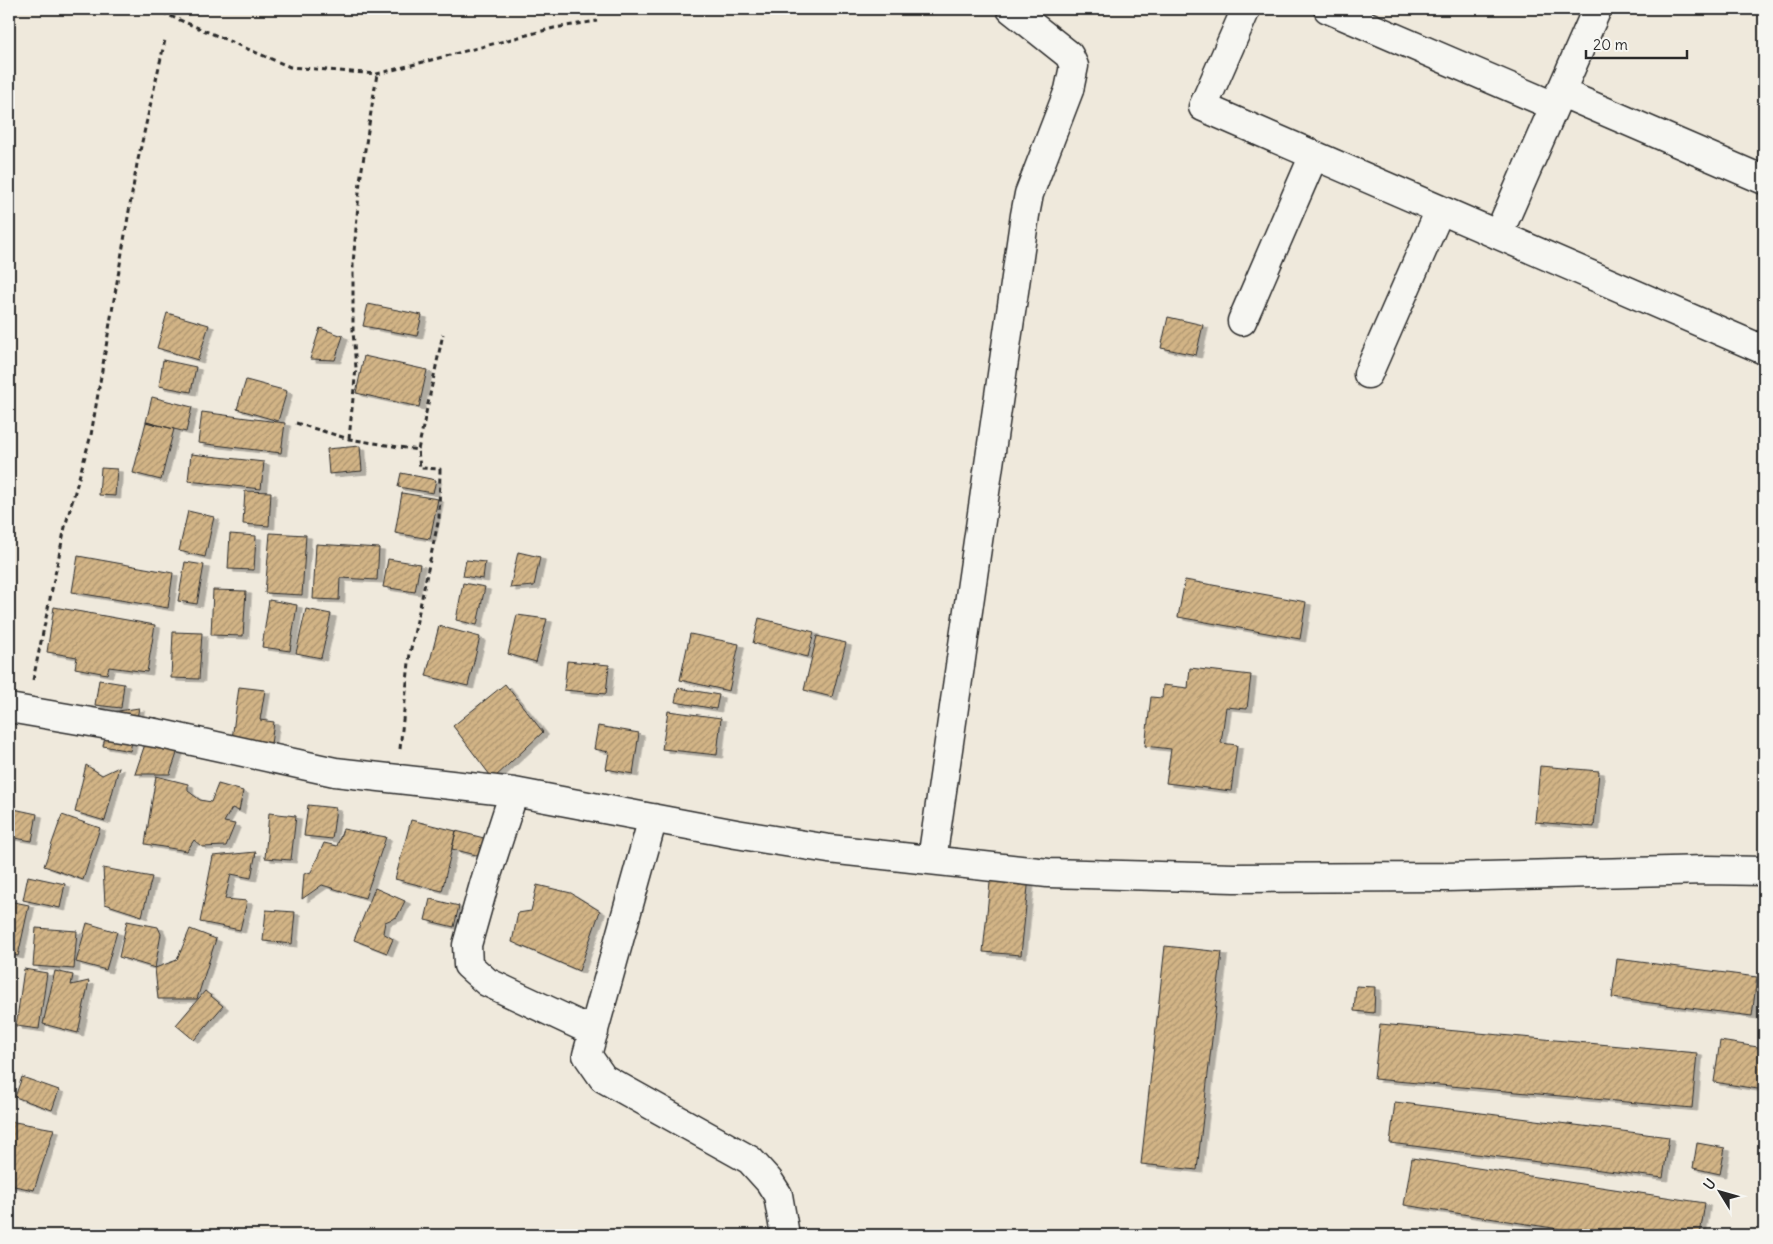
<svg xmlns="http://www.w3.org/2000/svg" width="1773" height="1244" font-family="Delius,sans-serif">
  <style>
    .building { fill: url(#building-hatch); stroke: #2b2b2b; filter: url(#shadow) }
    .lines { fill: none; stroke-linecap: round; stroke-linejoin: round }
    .minor-casing { stroke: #2b2b2b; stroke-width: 31 }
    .path { stroke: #2b2b2b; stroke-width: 3; stroke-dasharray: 5 4; stroke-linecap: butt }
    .minor { stroke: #f6f6f2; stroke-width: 28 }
  </style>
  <defs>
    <pattern id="building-hatch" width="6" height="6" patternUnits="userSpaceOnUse" patternTransform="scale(1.25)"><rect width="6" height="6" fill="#d2b486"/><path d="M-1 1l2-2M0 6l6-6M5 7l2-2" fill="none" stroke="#ab936e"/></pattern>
    <filter id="shadow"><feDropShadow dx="5.5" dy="3" stdDeviation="0" flood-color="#0004"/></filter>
  </defs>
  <rect width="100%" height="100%" fill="#efe9dc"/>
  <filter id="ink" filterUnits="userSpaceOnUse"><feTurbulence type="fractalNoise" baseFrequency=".02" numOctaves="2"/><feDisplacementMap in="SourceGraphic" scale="10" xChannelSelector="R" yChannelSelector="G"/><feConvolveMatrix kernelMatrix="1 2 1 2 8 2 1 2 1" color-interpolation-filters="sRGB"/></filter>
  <g filter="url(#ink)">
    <path class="building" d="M368 304 422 315 417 336 363 326Z
      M167 313 209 325 198 360 157 348Z
      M1168 317 1203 325 1196 355 1161 348Z
      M320 328 343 336 335 360 310 359Z
      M364 356 427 370 419 407 356 393Z
      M163 360 196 367 191 392 159 386Z
      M246 380 287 391 278 421 237 409Z
      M152 397 192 407 186 432 146 422Z
      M202 412 285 423 281 453 198 443Z
      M146 422 174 429 161 480 133 473Z
      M360 446 362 471 329 474 327 449Z
      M191 454 264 462 261 489 188 481Z
      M101 468 117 469 115 496 99 495Z
      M401 473 436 480 433 493 398 487Z
      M245 491 271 492 269 526 243 524Z
      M402 493 438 499 430 539 395 533Z
      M188 511 214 517 205 557 179 551Z
      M270 533 306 535 302 595 265 593Z
      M230 534 256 536 254 570 228 569Z
      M316 544 379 548 377 580 340 578 339 600 313 599Z
      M518 552 540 557 534 586 510 588Z
      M78 556 173 573 168 608 72 592Z
      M388 559 420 564 415 592 383 587Z
      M466 560 485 562 483 579 463 576Z
      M185 562 204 565 197 604 178 601Z
      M1185 580 1306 602 1300 639 1178 617Z
      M463 583 485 587 477 625 456 620Z
      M213 590 246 591 243 636 211 635Z
      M269 600 297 605 290 651 262 647Z
      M54 607 155 625 147 672 109 667 107 674 75 668 77 657 47 652Z
      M306 609 331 614 321 658 296 653Z
      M517 615 547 619 536 662 508 654Z
      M759 618 814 632 808 657 753 643Z
      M439 626 480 637 468 686 426 676Z
      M173 632 202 633 199 679 171 678Z
      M690 634 739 644 729 691 680 680Z
      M817 636 846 643 832 697 804 690Z
      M567 661 609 665 606 694 564 690Z
      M1190 668 1251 675 1247 709 1226 707 1221 743 1237 745 1231 791 1166 783 1171 749 1145 746 1151 697 1162 698 1163 685 1188 688Z
      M99 680 124 684 121 708 95 705Z
      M505 684 543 732 493 779 453 726Z
      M239 687 265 690 260 720 274 722 271 744 232 739Z
      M678 688 719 695 716 709 675 702Z
      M139 708 130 751 103 746 111 712Z
      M668 711 721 718 717 755 662 749Z
      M154 717 186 727 170 774H135Z
      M598 726 639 733 633 774 606 769 609 752 594 749Z
      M86 765 102 775 119 767 105 821 75 812Z
      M1540 766 1599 771 1594 827 1535 822Z
      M156 776 188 784V791L200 800 211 802 218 784 243 791 239 811 232 808 224 822 235 824 226 846 202 847 194 840 187 851 145 844Z
      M308 805 336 808 332 839 304 836Z
      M9 808 37 814 32 841 9 837Z
      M269 813 296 816 291 860 265 858Z
      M62 815 100 828 83 880 44 866Z
      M411 820 456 831 442 891 395 879Z
      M343 829 386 837 365 898 322 885 302 899 304 874 311 872 324 843 337 846Z
      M456 831 484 838 480 856 452 849Z
      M256 852 251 878 231 874 225 899 247 901 240 930 200 922 213 856Z
      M103 868 152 877 142 916 105 904Z
      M991 873 1029 877 1021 955 983 952Z
      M28 876 65 884 60 908 23 900Z
      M537 885 571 893 600 911 579 971 512 942 518 913 531 911Z
      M375 888 405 901 397 917 385 922 383 933 393 939 387 953 354 940Z
      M430 899 459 906 454 927 425 920Z
      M9 901 29 905 18 956 9 954Z
      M266 910 295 912 292 944 263 941Z
      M127 921 158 927 161 934 155 968 119 957Z
      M87 923 117 932 106 970 76 962Z
      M36 928 77 931 74 969 33 966Z
      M190 929 216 939 197 999H158L155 968 177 960Z
      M1165 946 1222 952 1197 1170 1141 1164Z
      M1617 959 1757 977 1752 1016 1612 998Z
      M24 969 47 973 39 1029 16 1026Z
      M55 971 73 975 71 985 89 981 78 1033 43 1024Z
      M1356 986 1375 987 1374 1013 1354 1011Z
      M205 991 223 1006 194 1040 176 1025Z
      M1380 1024 1697 1053 1692 1108 1374 1079Z
      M1720 1041 1764 1048V1090L1714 1082Z
      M22 1077 59 1090 52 1110 15 1097Z
      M1395 1102 1669 1137 1663 1178 1390 1143Z
      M9 1121 54 1129 34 1190 9 1185Z
      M1697 1143 1725 1148 1720 1174 1693 1168Z
      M1412 1158 1705 1203 1700 1235H1598L1404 1205Z
      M1764 1199V1235H1759Z"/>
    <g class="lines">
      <g class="minor-casing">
        <path id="minor" d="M1246 9 1203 107 1764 350
          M1328 9 1554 106
          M1560 92 1764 180
          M1498 235 1597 9
          M1242 321 1314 155
          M1368 374 1440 210
          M9 708 161 734 335 772 514 792 736 834 829 849 1048 873 1234 878 1447 877 1707 870 1764 871
          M514 792 485 881 467 945 468 965 487 982 594 1032
          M653 818 587 1055 603 1078 750 1160 769 1181 778 1195 785 1235
          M932 860 1025 215 1029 194 1069 90 1074 66 1069 55 1011 9"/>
      </g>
      <path class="path" d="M154 9 290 67 377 74 554 28 597 21
        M296 423 349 439 418 450 443 334
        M349 439 356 368 353 331V264L360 181 377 74
        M33 680 65 527 91 435 137 164 165 40
        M400 749 410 653 439 518 440 469 420 468 418 450"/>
      <use href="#minor" class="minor"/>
    </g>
  </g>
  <rect width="1773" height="1244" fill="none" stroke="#f6f6f2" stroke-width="30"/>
  <rect x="15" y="15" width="1743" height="1214" fill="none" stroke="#2b2b2b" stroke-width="2" filter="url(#ink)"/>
  <g transform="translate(1720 1192) rotate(307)" stroke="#f6f6f2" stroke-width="4" paint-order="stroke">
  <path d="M0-4L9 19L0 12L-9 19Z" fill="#2b2b2b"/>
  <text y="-8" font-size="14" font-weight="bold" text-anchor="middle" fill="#2b2b2b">U</text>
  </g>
  <path d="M1586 50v8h101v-8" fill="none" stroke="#2b2b2b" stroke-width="2.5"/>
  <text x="1593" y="50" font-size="15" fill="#2b2b2b" stroke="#f6f6f2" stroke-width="4" paint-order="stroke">20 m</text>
</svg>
